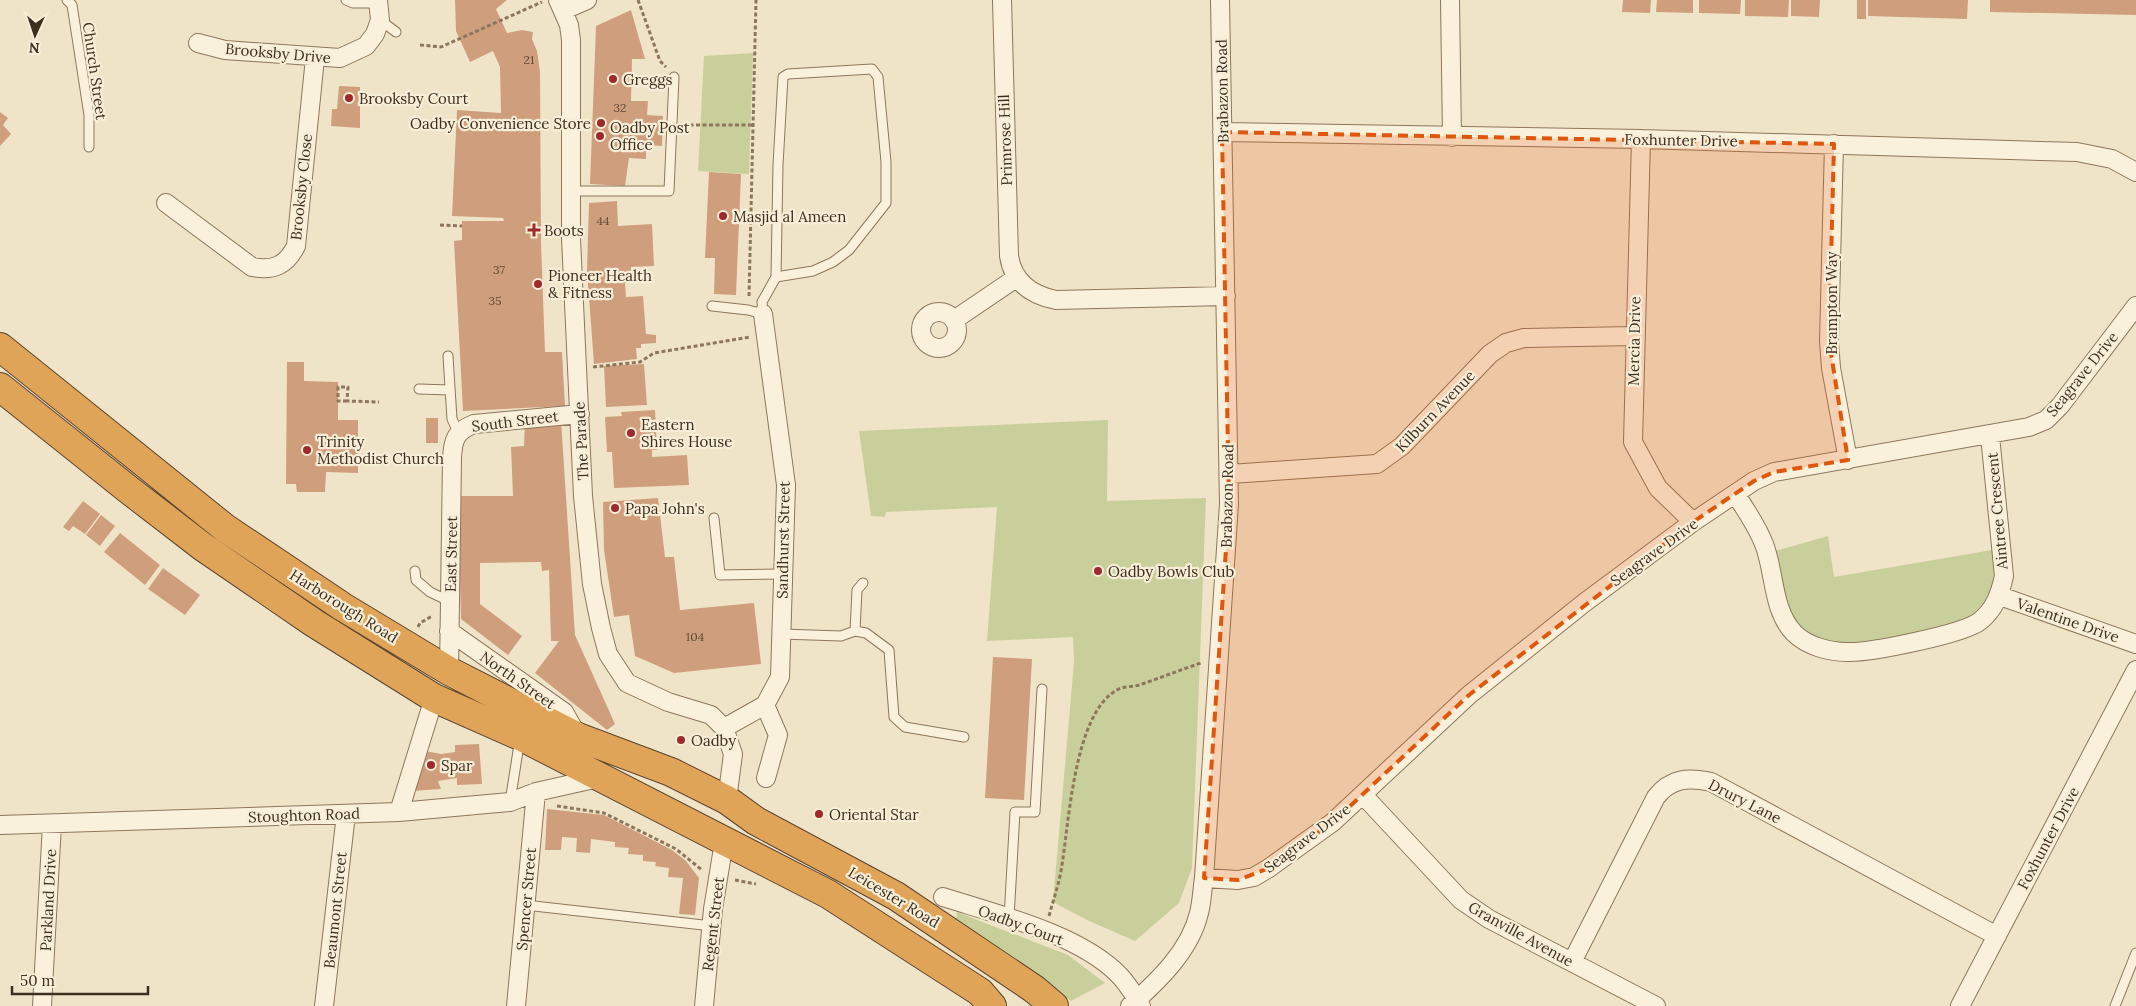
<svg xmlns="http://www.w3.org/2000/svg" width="2136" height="1006" font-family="Lora,serif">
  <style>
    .green { fill: #c9cf9b }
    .building { fill: #cf9f7d }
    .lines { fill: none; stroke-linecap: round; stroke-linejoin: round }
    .lane-casing { stroke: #8d765c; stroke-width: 11 }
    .street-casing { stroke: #8d765c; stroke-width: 20 }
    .highway-casing { stroke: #5b4430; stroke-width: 30 }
    .path { stroke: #8d765c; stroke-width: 3; stroke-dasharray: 4 2.5; stroke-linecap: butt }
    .lane { stroke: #faf1dc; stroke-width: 9 }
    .street { stroke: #faf1dc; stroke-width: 18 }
    .highway { stroke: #e0a458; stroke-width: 28 }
    .marked { fill: #df570d; fill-opacity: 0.2; stroke: #df570d; stroke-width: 4; stroke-dasharray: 10 6; stroke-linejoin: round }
    .poi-dot { fill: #9e2a2b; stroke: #f7eed8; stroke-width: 2 }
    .labels { text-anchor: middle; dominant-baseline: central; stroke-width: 4.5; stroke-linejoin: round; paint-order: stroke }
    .number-label { font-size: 12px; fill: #624a37 }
    .street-label { font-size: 15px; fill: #3d2e20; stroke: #f7eed8 }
    .poi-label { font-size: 15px; fill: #3d2e20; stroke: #f7eed8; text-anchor: start }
  </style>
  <rect width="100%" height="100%" fill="#f0e4c8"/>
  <path class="green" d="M753 53 749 174 698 171 704 56Z
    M1108 420 1107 501 1206 498 1192 868 1179 903 1135 941 1087 920 1053 902 1074 662 1073 637 987 641 997 507 886 512 885 517 871 516 859 431Z
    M1828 536 1834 577 1992 550C1997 584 1993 607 1958 623 1914 633 1817 669 1790 614 1782 598 1779 569 1775 551Z
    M957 912 1068 955 1105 983 1071 1001 956 920Z"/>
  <path class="building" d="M455 0H507L496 9 507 33 522 30 533 32 532 39 537 51 540 72 541 243 545 352H562L565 406 463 411 454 241 462 240V221H504L503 218 452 216 457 110 501 113 500 67 493 51 470 62 456 31Z
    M1623 0H1651L1650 13 1622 12Z
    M1657 0H1693V13L1656 12Z
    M1699 0H1741L1740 14 1699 13Z
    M1745 0H1789L1788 17 1745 16Z
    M1791 0H1820L1819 17 1791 16Z
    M1857 0H1866V19H1857Z
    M1868 0H1968L1967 19 1868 16Z
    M1990 0H2136V15L1990 12Z
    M631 10 645 59H632L631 101H648L647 115 663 116 662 146 646 145V159L629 158 625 186 590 184 596 26Z
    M339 86 360 87V128L331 126 332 109H337Z
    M0 112 8 118 3 125 11 134 0 146Z
    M709 172 741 174 736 295 714 294 715 258H705Z
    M617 201 618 226 652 224 654 266 631 267 632 283H625L626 297 643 296 646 334 656 335V343L641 344V348H636L637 359 594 364 587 270 589 203Z
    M287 362H304V381L338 382V420H358V473L326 472 325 492H297L296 484H286Z
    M644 364 647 405 606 407 604 366Z
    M655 410 657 450H652V457L687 455 689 485 614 488 612 452H607L605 417 622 416 621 412Z
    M426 418H438V443H426Z
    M561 420 575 635 615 724 607 730 535 673 559 641H551L549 570 542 571 541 562 480 563V604L522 636 508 655 461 619 458 496H513L511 447 524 446 525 421Z
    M658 498 665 557H674L680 610 754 603 761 664 674 673 635 656 629 615 614 617 604 550 603 502Z
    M83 501 100 514 85 534 73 526 69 531 63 527Z
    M101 515 115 526 100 546 86 535Z
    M120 533 160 565 145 585 104 552Z
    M163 568 200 595 185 615 148 589Z
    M993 657 1032 659 1024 800 985 798Z
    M479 744 482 784 457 785V778L438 781 441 789 412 791 425 751 441 754 455 752V745Z
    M547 809 604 815 672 850 686 861 699 878 695 915 679 914 683 878 668 877 669 868 655 866 656 862 643 861V855L628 854 629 848 615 847V842L591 839 590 853 576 852 577 838 562 837 561 850H545Z"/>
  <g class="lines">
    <g class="lane-casing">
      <path id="lane" d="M67 0 72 5 89 115V147
        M346 0 353 3H378
        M380 20 396 32
        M872 69 878 77 886 162V203L849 250 833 262 813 271 776 277 778 165 783 77 788 74Z
        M570 191H669L674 77
        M712 306 748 310 763 314 762 302 776 277
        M448 356 452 419 458 432
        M419 389 450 390
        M714 518 720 575 783 574
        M415 571 416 580 430 592 449 601
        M855 631 857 590 863 583
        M781 634 841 636 855 631 866 633 889 650 894 717 905 727 964 737
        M510 802 520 738
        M525 905 712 926
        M1009 918 1015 812H1035L1042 689
        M2115 1006 2136 953"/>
    </g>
    <g class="street-casing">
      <path id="street" d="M558 0 569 25 571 40V238L577 368 583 496 592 584 601 628 608 654 627 683 668 702 711 715 724 728 733 754 727 800
        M1002 0 1009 256C1013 282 1031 295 1056 300L1226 296
        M1450 0 1452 137
        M564 10 587 0
        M198 43 225 50 340 58 366 46 375 34 380 20 378 0
        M1222 132 1641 139 2077 152 2112 159 2136 172
        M1641 139 1633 442 1658 488 1693 522
        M1834 144 1829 341 1831 368 1848 460
        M166 203 252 267C273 271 286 266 296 246L315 58
        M921 330a18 18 0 1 1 36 0a18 18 0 1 1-36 0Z
        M954 320 1016 278
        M1230 474 1377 464 1402 446 1490 354 1506 343 1524 338 1634 336
        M1736 495C1746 510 1757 526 1764 544 1775 572 1772 610 1794 633 1807 646 1829 652 1847 652 1869 653 1964 634 1980 621 1995 609 2000 594 2004 576L1990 436
        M2000 596 2136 644
        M449 631 564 712 577 735
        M449 671 452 458C453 439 456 431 474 424L580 414
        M765 705 778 735 766 778
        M724 728 765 705 780 677 786 485 763 314
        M1363 795 1461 900 1489 919 1656 1006
        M399 812 434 698
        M0 825 399 812 510 802 536 792 603 777
        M1204 878 1238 880 1254 877 1269 868 1333 822 1469 695 1584 603 1693 522 1754 481 1774 472 2029 427 2046 420 2060 406 2136 306
        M943 897C996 914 1079 934 1119 975 1128 984 1134 995 1141 1006
        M1572 962 1656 797C1671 778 1688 777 1711 782L1997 936
        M42 1006 52 824
        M324 1006 346 814
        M516 1006 536 792
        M704 1006 713 909 724 842
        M1130 1006C1158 981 1190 951 1199 913 1202 902 1202 890 1204 878L1229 504 1220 0
        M1960 1006 2136 670"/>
    </g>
    <g class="highway-casing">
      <path id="highway" d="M0 347 225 528 343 607 449 671 578 737 671 772 727 800 756 821 896 896 1034 989 1054 1006
        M0 387 129 490 203 547 314 623 434 698 520 736 828 894 980 992 992 1006"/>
    </g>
    <path class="path" d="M638 0 660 61 666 67
      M420 45 441 47 542 2
      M683 125H753
      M440 225 462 226
      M749 296 756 0
      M593 367 640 362 654 353 750 337
      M347 401H338V387H348L347 401 379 402
      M418 627 420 623 432 616
      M557 806 604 813 676 849 702 870
      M735 880 756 884
      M1049 916C1053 901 1058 887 1061 871 1069 827 1073 714 1117 690 1123 686 1133 687 1139 685 1160 678 1180 670 1201 663"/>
    <use href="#lane" class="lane"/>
    <use href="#street" class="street"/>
    <use href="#highway" class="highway"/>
  </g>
  <path class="marked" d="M1222 132 1834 144 1829 341 1848 460 1774 472 1754 481 1693 522 1469 695 1333 822 1269 868 1238 880 1204 878 1229 504Z"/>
  <g class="poi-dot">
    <circle cx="613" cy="79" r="5"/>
    <circle cx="349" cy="98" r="5"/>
    <circle cx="601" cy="123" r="5"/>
    <circle cx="600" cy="136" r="5"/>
    <circle cx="723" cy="216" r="5"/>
    <path d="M531.5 222.5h5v5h5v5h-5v5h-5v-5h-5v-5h5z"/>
    <circle cx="538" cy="284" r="5"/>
    <circle cx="631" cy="433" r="5"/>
    <circle cx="307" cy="450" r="5"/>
    <circle cx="615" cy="508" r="5"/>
    <circle cx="1098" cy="571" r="5"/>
    <circle cx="681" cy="740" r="5"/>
    <circle cx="431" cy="765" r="5"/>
    <circle cx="819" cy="814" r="5"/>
  </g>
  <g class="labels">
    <g class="number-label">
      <text x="529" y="59">21</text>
      <text x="620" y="107">32</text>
      <text x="603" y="220">44</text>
      <text x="499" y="269">37</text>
      <text x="495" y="300">35</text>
      <text x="695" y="636">104</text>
    </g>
    <g class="street-label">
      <text transform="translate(278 53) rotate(5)">Brooksby Drive</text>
      <text transform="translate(95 71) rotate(82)">Church Street</text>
      <text transform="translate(1222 91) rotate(-91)">Brabazon Road</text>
      <text transform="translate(1005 140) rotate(-92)">Primrose Hill</text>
      <text transform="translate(1681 140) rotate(1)">Foxhunter Drive</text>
      <text transform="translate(301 187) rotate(-84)">Brooksby Close</text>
      <text transform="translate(1831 303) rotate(-90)">Brampton Way</text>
      <text transform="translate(1634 341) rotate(-89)">Mercia Drive</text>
      <text transform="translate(2082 374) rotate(-51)">Seagrave Drive</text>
      <text transform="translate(1435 411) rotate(-46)">Kilburn Avenue</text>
      <text transform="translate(515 421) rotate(-7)">South Street</text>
      <text transform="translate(581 441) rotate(-93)">The Parade</text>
      <text transform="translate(1227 496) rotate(-89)">Brabazon Road</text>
      <text transform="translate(1997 511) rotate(-95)">Aintree Crescent</text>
      <text transform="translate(783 540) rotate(-89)">Sandhurst Street</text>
      <text transform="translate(1654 552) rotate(-36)">Seagrave Drive</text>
      <text transform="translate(451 554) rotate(-89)">East Street</text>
      <text transform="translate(344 606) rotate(32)">Harborough Road</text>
      <text transform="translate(2068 620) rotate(19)">Valentine Drive</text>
      <text transform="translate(518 680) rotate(35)">North Street</text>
      <text transform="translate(1745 801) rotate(27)">Drury Lane</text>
      <text transform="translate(304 815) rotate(-2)">Stoughton Road</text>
      <text transform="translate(1307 838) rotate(-37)">Seagrave Drive</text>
      <text transform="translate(2048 838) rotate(-62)">Foxhunter Drive</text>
      <text transform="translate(894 897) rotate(31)">Leicester Road</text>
      <text transform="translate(526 899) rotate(-85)">Spencer Street</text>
      <text transform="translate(48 900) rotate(-87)">Parkland Drive</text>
      <text transform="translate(335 910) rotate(-84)">Beaumont Street</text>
      <text transform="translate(713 924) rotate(-83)">Regent Street</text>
      <text transform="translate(1021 925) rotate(20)">Oadby Court</text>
      <text transform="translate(1521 934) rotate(29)">Granville Avenue</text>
    </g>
    <g class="poi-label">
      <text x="623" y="79">Greggs</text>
      <text x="359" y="98">Brooksby Court</text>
      <text x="591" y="123" text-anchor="end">Oadby Convenience Store</text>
      <text x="610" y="127">Oadby Post<tspan x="610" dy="17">Office</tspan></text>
      <text x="733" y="216">Masjid al Ameen</text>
      <text x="544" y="230">Boots</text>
      <text x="548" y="275">Pioneer Health<tspan x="548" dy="17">&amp; Fitness</tspan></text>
      <text x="641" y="424">Eastern<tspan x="641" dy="17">Shires House</tspan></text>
      <text x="317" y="441">Trinity<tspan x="317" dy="17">Methodist Church</tspan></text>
      <text x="625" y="508">Papa John's</text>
      <text x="1108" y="571">Oadby Bowls Club</text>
      <text x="691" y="740">Oadby</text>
      <text x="441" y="765">Spar</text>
      <text x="829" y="814">Oriental Star</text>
    </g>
  </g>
  <g transform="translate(35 35) rotate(183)" stroke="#f7eed8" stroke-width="4" paint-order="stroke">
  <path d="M0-4L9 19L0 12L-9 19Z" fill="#3d2e20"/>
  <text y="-8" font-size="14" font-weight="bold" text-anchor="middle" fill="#3d2e20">N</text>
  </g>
  <path d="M12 986v8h136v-8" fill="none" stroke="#3d2e20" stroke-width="2.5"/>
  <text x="20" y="986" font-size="15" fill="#3d2e20" stroke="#f7eed8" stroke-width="4" paint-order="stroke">50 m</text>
</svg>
